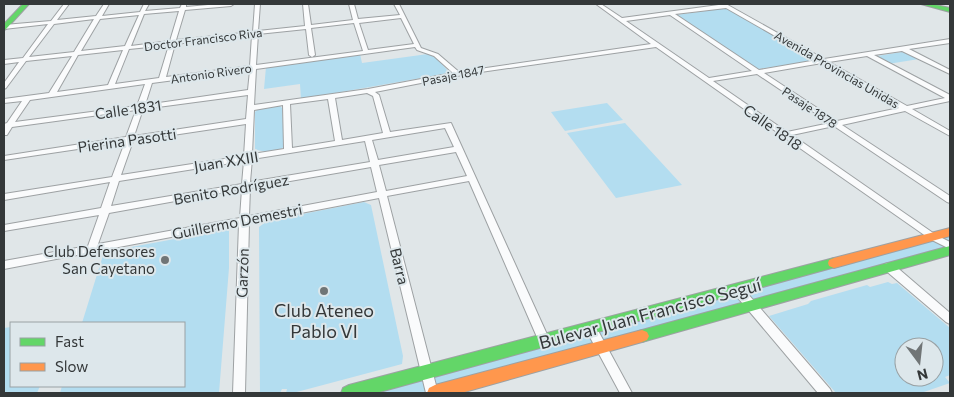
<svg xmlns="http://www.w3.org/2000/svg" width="954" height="397" font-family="Commissioner,sans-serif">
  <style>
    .green { fill: #b3ddf0; fill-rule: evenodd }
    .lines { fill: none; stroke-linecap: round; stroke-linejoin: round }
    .street-casing { stroke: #9da1a3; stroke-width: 2 }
    .fast-casing { stroke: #9da1a3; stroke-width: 2 }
    .slow-casing { stroke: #9da1a3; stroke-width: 2 }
    .street { fill: #fafbfc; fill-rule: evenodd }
    .fast { fill: #63d668; fill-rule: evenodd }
    .slow { fill: #ff974d; fill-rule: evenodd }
    .poi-dot { fill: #707576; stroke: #dde7eb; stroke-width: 2 }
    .labels { text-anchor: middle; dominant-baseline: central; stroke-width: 4; stroke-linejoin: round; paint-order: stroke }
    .far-street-label { font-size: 12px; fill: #343839; stroke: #dde7eb }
    .street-label { font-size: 15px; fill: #343839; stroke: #dde7eb }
    .poi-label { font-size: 15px; fill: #343839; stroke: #dde7eb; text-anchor: end }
    .near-poi-label { font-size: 18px; fill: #343839; stroke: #dde7eb }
    .near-street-label { font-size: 18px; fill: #343839; stroke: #dde7eb }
  </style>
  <rect width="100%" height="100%" fill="#e0e6e8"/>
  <path class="green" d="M727 8 816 59V61L758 69 676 15Z
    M902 52 919 59 888 64 877 58V56Z
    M360 54 362 63 428 54 436 58 450 73 301 99 300 84 264 89 266 67Z
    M607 103 623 120 565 131 551 112Z
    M280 106 282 108 284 147C276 152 263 153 255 149V112L257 110Z
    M625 123 682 185 616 198 567 133Z
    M364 202 371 205 403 356 402 364 293 393H286L287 389H282L280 393H260L259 227 267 221Z
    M229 229V268L219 393H60L62 386H184V323H82L104 252Z
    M950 232V250L435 393H349Z
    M888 282 892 284 897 283 950 328V375L945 377 950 383 921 393H836L769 316 808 304 811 301 867 285 870 287ZM904 347H934V377H904Z
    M11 327V386H40L37 393H4V328Z"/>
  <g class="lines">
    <g class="street-casing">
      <path id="street" d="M64 4H69L57 20 96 16 104 4H109L102 16 140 12 144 4H149L145 11 180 8 182 4H186V7L219 4H234L231 6 185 10 176 40 253 32 255 4H260L258 31 305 26 303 4H308L311 25 353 20 349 4H354L358 19 400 15 394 4H399L421 48 438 54 459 72 651 44 596 4H601L622 18 726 4 824 59 950 39V43L909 49 950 70V74L902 51 874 55 950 95V101L912 109 950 131V136L905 111 842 125 950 196V203L947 202 834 126 792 135 936 235 950 242V249L930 239 784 137H781V135L656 47 467 74 375 92 379 95 390 132 451 123 550 341 548 344 544 346 540 344 469 181 387 196 438 393H426L379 198 249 223 245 393H233L239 224 4 269V261L88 246 99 215 4 231V225L101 208 110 182 4 200V194L112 177 125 142 4 160V156L126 137 136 110 12 127 7 135H4V124L7 123 22 101 4 103V99L49 93 72 56 26 61 6 88 4 89V83L19 62 4 64V60L23 58 48 24 4 29V25L51 21ZM726 8 817 60 759 70 675 14ZM179 11 170 41 131 46 144 14ZM139 15 125 46 81 51 100 19ZM670 15 752 71 709 78 626 21ZM401 18 414 44 368 50 359 23ZM94 19 74 52 29 57 54 24ZM354 23 363 51 256 65 258 34 306 29 309 55 312 57 315 55 311 28ZM252 35 250 66 166 77 175 44ZM169 45 159 78 115 84 129 49ZM415 47 417 50 434 56 453 73 368 89 254 105 256 69ZM123 50 108 85 57 92 78 55ZM867 56 945 98 907 106 829 62ZM822 63 899 108 837 121 764 73ZM250 70 248 90 145 105 152 83ZM757 74 830 123 787 132 713 81ZM145 84 137 106 15 122 30 100ZM367 93 373 96 383 133 342 140 335 98ZM248 95 246 119 134 136 143 109ZM328 99 335 141 292 148 290 104ZM283 105 284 149 252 154 254 110ZM246 124 244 156 121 175 133 141ZM445 128 454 147 378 160 372 140ZM365 141 370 162 250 182 252 159ZM456 152 467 176 386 191 379 165ZM244 161 242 184 111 206 119 181ZM371 167 377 192 249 216 250 188ZM242 189 240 218 98 244 109 213Z
        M889 263 893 264 950 313V324L946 322 885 270 884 267 885 264Z
        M737 285 741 286 830 389 832 393H818L733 292 732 289 733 286Z
        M591 323 595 325 632 393H620L585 328 587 325Z"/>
    </g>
    <g class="fast-casing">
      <path id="fast" d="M23 4H29L6 29 4 30V24Z
        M921 4H931L950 8V12Z
        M950 246V255L642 342 637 340 635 336 637 332 642 330Z
        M834 258 839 260 840 263 839 266 376 393H341L343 388 349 385Z"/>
    </g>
    <g class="slow-casing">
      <path id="slow" d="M950 228V236L834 268 829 266 828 263 829 260 834 258Z
        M642 330 647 332 649 336 647 340 642 342 461 393H427L429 388 435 385Z"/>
    </g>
    <use href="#street" class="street"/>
    <use href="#fast" class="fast"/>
    <use href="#slow" class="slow"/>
  </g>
  <g class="poi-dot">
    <circle cx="165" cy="260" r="5"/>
    <circle cx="324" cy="291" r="5"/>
  </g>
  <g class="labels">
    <g class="far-street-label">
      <text transform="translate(203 39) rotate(-7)">Doctor Francisco Riva</text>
      <text transform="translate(837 69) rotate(30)">Avenida Provincias Unidas</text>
      <text transform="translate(211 73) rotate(-8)">Antonio Rivero</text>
      <text transform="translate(453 75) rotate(-11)">Pasaje 1847</text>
      <text transform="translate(810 107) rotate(34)">Pasaje 1878</text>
    </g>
    <g class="street-label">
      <text transform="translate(128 109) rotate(-8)">Calle 1831</text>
      <text transform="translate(773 127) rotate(35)">Calle 1818</text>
      <text transform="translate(127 140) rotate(-8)">Pierina Pasotti</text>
      <text transform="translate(226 161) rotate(-9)">Juan XXIII</text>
      <text transform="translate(231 189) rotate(-10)">Benito Rodríguez</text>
      <text transform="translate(237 221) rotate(-11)">Guillermo Demestri</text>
      <text transform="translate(400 266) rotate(76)">Barra</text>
      <text transform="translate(242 273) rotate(-88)">Garzón</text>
    </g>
    <g class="poi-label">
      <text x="155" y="251">Club Defensores<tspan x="155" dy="17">San Cayetano</tspan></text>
    </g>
    <g class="near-poi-label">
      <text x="324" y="310">Club Ateneo<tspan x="324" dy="21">Pablo VI</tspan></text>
    </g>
    <g class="near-street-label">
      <text transform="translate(650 313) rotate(-15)">Bulevar Juan Francisco Seguí</text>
    </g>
  </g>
  <rect width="954" height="397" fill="none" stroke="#343839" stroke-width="10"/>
  <rect x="10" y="322" width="175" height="65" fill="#dde7eb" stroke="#99a1a4"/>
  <rect x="20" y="338" width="25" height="8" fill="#63d668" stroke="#99a1a4"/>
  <text x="55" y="347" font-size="15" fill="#343839">Fast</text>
  <rect x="20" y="363" width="25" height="8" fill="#ff974d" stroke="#99a1a4"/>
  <text x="55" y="372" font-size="15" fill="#343839">Slow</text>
  <g transform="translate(919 362) rotate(165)"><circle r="24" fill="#dde7eb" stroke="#99a1a4"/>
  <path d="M0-4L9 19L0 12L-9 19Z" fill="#707576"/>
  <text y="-8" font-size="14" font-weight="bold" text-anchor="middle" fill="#343839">N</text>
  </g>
</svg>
